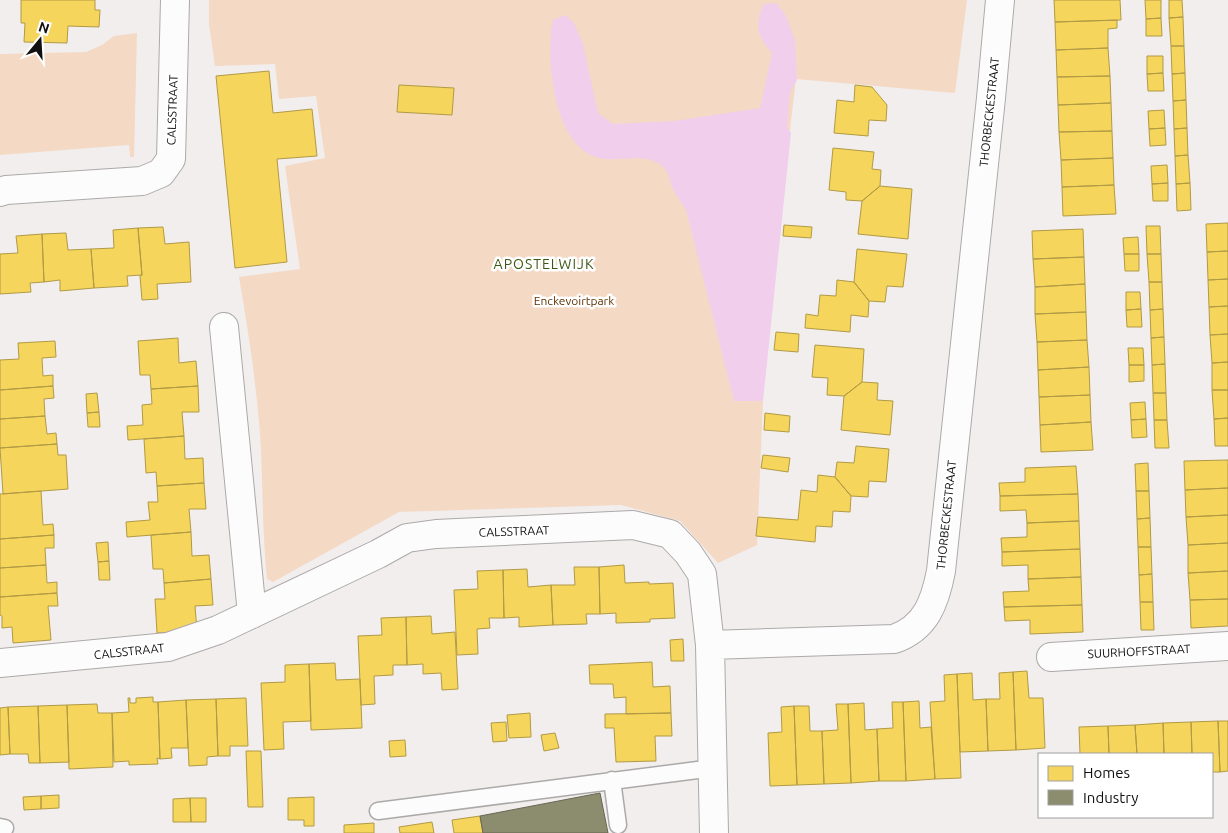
<svg xmlns="http://www.w3.org/2000/svg" width="1228" height="833" font-family="Ubuntu,sans-serif">
  <style>
    .green { fill: #f4d9c5 }
    .water { fill: #f1ceeb }
    .homes { fill: #f6d55c; stroke: #b19a45 }
    .industry { fill: #8c8c6e; stroke: #676652 }
    .lines { fill: none; stroke-linecap: round; stroke-linejoin: round }
    .lane-casing { stroke: #aca9a9; stroke-width: 19 }
    .street-casing { stroke: #aca9a9; stroke-width: 30 }
    .lane { stroke: #fdfcfc; stroke-width: 16 }
    .street { stroke: #fdfcfc; stroke-width: 28 }
    .labels { text-anchor: middle; dominant-baseline: central; stroke-width: 5; stroke-linejoin: round; paint-order: stroke }
    .street-label { font-size: 12px; fill: #110f0f; stroke: #fff }
    .park-label { font-size: 12px; fill: #5e3200; stroke: #fff }
    .neighbourhood-label { font-size: 14px; letter-spacing: 1px; fill: #3d5813; stroke: #fff }
  </style>
  <rect width="100%" height="100%" fill="#f2eeee"/>
  <path class="green" d="M209 0H967L955 93 796 79 758 400 763 401 757 545 718 563 680 521 621 505 399 512 273 582 267 579C262 530 263 482 260 433 256 381 248 329 239 277L300 269 285 166 325 158 316 96 279 99 275 64 215 66 209 24Z
    M137 33 134 157H130L129 145 0 155V54L86 52 102 45 114 36Z"/>
  <path class="water" d="M776 3 785 14 795 40 797 80 790 92 787 128 791 133 763 401H734L686 210C681 202 676 195 672 187 670 182 669 173 665 169 649 150 620 163 599 158 553 147 545 57 553 20L565 15 574 23 583 44 598 113 613 124 674 121 760 108 772 53C757 37 754 24 764 4Z"/>
  <path class="homes" d="M21 0H95V10H100L99 27 68 26 67 43 24 42 25 23H21Z
    M1054 0H1120L1121 20 1055 22Z
    M1145 0H1161V18L1146 19Z
    M1169 0H1182L1183 17 1169 18Z
    M1183 17 1184 46H1171L1169 18Z
    M1161 18 1162 36H1146V19Z
    M1117 20V28L1108 29V48L1056 50 1055 22Z
    M1171 46H1184L1185 73 1172 74Z
    M1108 48 1110 76 1057 77 1056 50Z
    M1147 56H1163V73L1147 74Z
    M269 71 273 113 312 109 317 156 277 159 287 262 235 268 216 76Z
    M1163 73 1164 91H1148L1147 74Z
    M1185 73 1186 100 1173 101 1172 74Z
    M1110 76 1111 103 1058 105 1057 77Z
    M399 85 454 88 452 115 397 112Z
    M855 85 872 87 887 105 886 121 869 120 868 136 834 133 837 100 854 102Z
    M1186 100 1187 128 1174 129 1173 101Z
    M1111 103 1112 131 1059 132 1058 105Z
    M1164 110 1165 128 1149 129 1148 111Z
    M1165 128 1166 145 1150 146 1149 129Z
    M1187 128 1188 155 1175 156 1174 129Z
    M1112 131 1113 158 1061 160 1059 132Z
    M833 148 874 152 872 169 881 170 880 186 862 201 846 200V192L829 190Z
    M1188 155 1190 183 1176 184 1175 156Z
    M1113 158 1114 185 1062 187 1061 160Z
    M1167 165 1168 183 1152 184 1151 166Z
    M1168 183V201H1153L1152 184Z
    M1190 183 1191 210 1177 211 1176 184Z
    M1114 185 1116 214 1063 216 1062 187Z
    M880 186 912 189 908 239 858 234 862 201Z
    M1228 223V251L1207 252 1206 224Z
    M784 225 812 227 811 238 783 236Z
    M1146 226H1160L1161 254H1147Z
    M163 227 165 244 189 242 191 282 157 284 158 299 142 300 140 276 142 275 138 228Z
    M138 228 142 275 127 276 128 286 94 288 91 249 114 248 113 230Z
    M1083 229 1084 257 1033 259 1032 231Z
    M66 233 68 250 91 249 94 288 60 291V280L44 282 42 234Z
    M42 234 44 282 30 283 31 292 0 294V254L18 253 16 236Z
    M1138 237 1139 254H1124L1123 238Z
    M857 249 907 254 903 287 887 286 885 302 869 301 854 282Z
    M1228 251V279L1208 280 1207 252Z
    M1124 254H1139V271H1125Z
    M1147 254H1161L1162 282H1149Z
    M1084 257 1085 284 1035 287 1033 259Z
    M1228 279V306L1209 307 1208 280Z
    M837 280 854 282 869 301 868 317 851 315 850 332 805 328 806 314 818 316 820 295 836 296Z
    M1149 282H1162L1163 309 1150 310Z
    M1085 284 1086 312 1035 314V287Z
    M1126 292H1140L1141 309 1126 310Z
    M1228 306V334L1210 335 1209 307Z
    M1141 309 1142 327H1127L1126 310Z
    M1163 309 1164 337 1151 338 1150 310Z
    M1086 312 1087 340 1037 342 1035 314Z
    M776 332 799 334 798 352 774 350Z
    M1228 334V362L1212 363 1210 335Z
    M1164 337 1165 364 1152 365 1151 338Z
    M178 338 179 363 196 361 198 386 151 389 150 375H140L138 341Z
    M1087 340 1089 367 1038 370 1037 342Z
    M55 341 56 357 42 358 43 376 53 375V386L0 390V360L19 359 18 343Z
    M815 345 864 349 862 382 844 396 827 395 828 378 812 377Z
    M1128 348H1143L1144 365H1129Z
    M1228 362V390H1212V363Z
    M1165 364 1166 393H1153L1152 365Z
    M1129 365H1144V381L1129 382Z
    M1089 367 1090 395 1039 397 1038 370Z
    M862 382 878 383 877 400 893 401 890 435 841 430 844 396Z
    M53 386 54 398 44 399 45 416 0 419V390Z
    M198 386 199 412H182L184 436 128 440 127 426 143 425 142 405 152 404 151 389Z
    M1212 390H1228V418L1214 419Z
    M97 393 99 412 87 413 86 394Z
    M1153 393H1166L1167 420H1154Z
    M1090 395 1091 422 1040 425 1039 397Z
    M1145 402 1146 419 1131 420 1130 403Z
    M99 412 100 427H88L87 413Z
    M765 413 790 416 789 432 764 430Z
    M45 416 47 434 56 433 57 444 0 448V419Z
    M1228 418V446H1215L1214 419Z
    M1146 419 1147 437 1132 438 1131 420Z
    M1154 420H1167L1169 448H1155Z
    M1091 422 1093 450 1041 452 1040 425Z
    M184 436 185 459 203 458 204 483 157 486 156 472 146 473 144 439Z
    M57 444 58 455H66L68 489 3 494 0 448Z
    M856 446 889 449 886 482 869 481 868 497 851 496 835 477 837 462 854 463Z
    M763 455 790 458 788 472 761 468Z
    M1228 460V488L1185 490 1184 461Z
    M1148 463 1149 491H1136L1135 464Z
    M1076 466 1078 494 1000 496 999 483 1025 482V468Z
    M818 475 835 477 851 496 850 512 833 511 832 527 816 526 815 542 756 536 758 517 798 520 801 490 817 492Z
    M204 483 206 509H189L191 532 127 537 126 522 150 520 148 502H158L157 486Z
    M1228 488V515L1186 517 1185 490Z
    M41 491 43 525 53 524 54 535 0 539V494Z
    M1136 491H1149L1150 518 1137 519Z
    M1078 494 1079 521 1027 523 1026 510 1000 511V496Z
    M1228 515V543L1188 545 1186 517Z
    M1150 518 1151 547H1138L1137 519Z
    M1079 521 1080 549 1002 552 1001 538 1027 537V523Z
    M191 532 192 556 209 555 211 579 164 583 163 569H153L151 535Z
    M54 535V548H45L46 565 0 568V539Z
    M108 542 109 561 98 562 96 543Z
    M1228 543V571L1188 573V545Z
    M1138 547H1151L1152 574 1139 575Z
    M1080 549 1081 577 1028 579V565L1002 566V552Z
    M109 561 110 580H99L98 562Z
    M46 565 47 583 57 582V593L0 597V568Z
    M624 565 625 583 649 582V584L673 583 675 618 650 619V622L616 623V613L600 614 599 567Z
    M574 567H599L600 614H586L587 624 553 625 551 585H575Z
    M527 569 528 587 551 585 553 625 519 627V617L504 618 503 570Z
    M503 570 504 618H489L490 628 477 629 478 654 457 655 454 590 478 589 477 571Z
    M1228 571V599L1190 600 1188 573Z
    M1152 574 1153 602H1140L1139 575Z
    M1081 577 1082 605 1004 607 1003 592 1029 591 1028 579Z
    M211 579 213 605 195 606 197 631 157 633 155 599H165L164 583Z
    M57 593 58 606H48L51 640 13 643 12 627 2 628V616L0 615V597Z
    M1228 599V626L1191 628 1190 600Z
    M1140 602H1153L1154 630H1141Z
    M1082 605 1083 632 1030 634V620L1005 621 1004 607Z
    M431 616 432 634 455 632 458 689 442 690 441 673 423 674V664L407 665 406 617Z
    M406 617 407 665H393V675L374 676 375 704 361 705 358 636 382 635 381 618Z
    M683 639 684 661H671L670 640Z
    M652 662 653 687 670 686 671 713 626 714V697L614 698 613 684H590L589 665Z
    M335 663 336 680 360 679 362 728 311 730 309 664Z
    M309 664 311 721 283 722 284 749 264 750 261 683 285 682V665Z
    M1027 671 1029 698H1043L1045 748 1016 750 1013 672Z
    M1013 672 1016 750 988 751 986 699H1000L999 673Z
    M972 673 973 700 986 699 988 751 960 752 957 674Z
    M957 674 961 778 935 779 930 702 945 701 944 675Z
    M153 697V702H158L160 759 157 758 158 764 129 765V761L114 762 112 713 129 712 128 698H130V703H136V698Z
    M246 698 248 746H230V756H218L216 699Z
    M216 699 218 756 207 757V765L189 766 186 700Z
    M186 700 188 748H171L172 758 160 759 158 702Z
    M919 701 920 728 931 727 935 779 906 781 903 702Z
    M892 702H903L906 781H879L877 729 893 728Z
    M864 703 865 730 877 729 879 781 851 783 848 704Z
    M97 704 98 713H112L113 767 69 769 67 705Z
    M836 704H848L851 783 824 784 822 731 838 730Z
    M67 705 69 762 40 763 38 706Z
    M38 706 40 763H29L28 754H10L8 707Z
    M794 706 797 785 770 786 768 733 782 732 781 707Z
    M794 706H809L810 731H822L824 784 797 785Z
    M8 707 10 754 0 755V708Z
    M530 713 531 737 509 738 507 715Z
    M671 713 672 736H655L656 761 616 762 614 728H605V714Z
    M1218 721H1228V771L1220 772Z
    M1218 721 1220 772H1212V754H1192L1191 722Z
    M506 722 507 741 493 742 491 723Z
    M1191 722 1192 754H1164L1163 723Z
    M1163 723 1164 754H1137L1135 725Z
    M1135 725 1137 754H1109L1108 726Z
    M1108 726 1109 754H1080L1079 727Z
    M555 733 559 748 544 751 541 735Z
    M405 740 406 756 390 757 389 741Z
    M246 751H261L263 807H248Z
    M59 795V808L41 809V796Z
    M41 796V809L24 810 23 797Z
    M314 797V826H304V820H288V798Z
    M190 798 191 822H173V799Z
    M190 798H206V822H191Z
    M480 816 483 833H454L452 820Z
    M432 822 434 833H400L399 827Z
    M374 823V833H344V825Z"/>
  <path class="industry" d="M600 793 608 833H483L480 816Z"/>
  <g class="lines">
    <g class="lane-casing">
      <path id="lane" d="M612 780 618 825
        M378 811 713 768
        M0 827 5 828"/>
    </g>
    <g class="street-casing">
      <path id="street" d="M0 192 6 190 142 181 161 173 171 159 175 0
        M224 327 252 614
        M1051 657 1228 646
        M0 663 168 647 218 630 378 554 407 538 436 534 633 525 670 534 688 553 702 574 710 645
        M714 833 710 645 894 639C926 628 935 602 941 571L991 98 1000 0"/>
    </g>
    <use href="#lane" class="lane"/>
    <use href="#street" class="street"/>
  </g>
  <g class="labels">
    <g class="street-label">
      <text transform="translate(172 110) rotate(-88)">CALSSTRAAT</text>
      <text transform="translate(989 112) rotate(-84)">THORBECKESTRAAT</text>
      <text transform="translate(946 515) rotate(-84)">THORBECKESTRAAT</text>
      <text transform="translate(514 531) rotate(-2)">CALSSTRAAT</text>
      <text transform="translate(129 651) rotate(-6)">CALSSTRAAT</text>
      <text transform="translate(1139 651) rotate(-3)">SUURHOFFSTRAAT</text>
    </g>
    <g class="park-label">
      <text x="574" y="300">Enckevoirtpark</text>
    </g>
    <g class="neighbourhood-label">
      <text x="544" y="264">APOSTELWIJK</text>
    </g>
  </g>
  <rect x="1038" y="753" width="175" height="65" fill="#ffffff" stroke="#a09f9f"/>
  <rect x="1048" y="766" width="25" height="15" fill="#f6d55c" stroke="#a09f9f"/>
  <text x="1083" y="778" font-size="15" fill="#110f0f">Homes</text>
  <rect x="1048" y="790" width="25" height="15" fill="#8c8c6e" stroke="#a09f9f"/>
  <text x="1083" y="803" font-size="15" fill="#110f0f">Industry</text>
  <g transform="translate(40 40) rotate(18)" stroke="#ffffff" stroke-width="4" paint-order="stroke">
  <path d="M0-4L9 19L0 12L-9 19Z" fill="#110f0f"/>
  <text y="-8" font-size="14" font-weight="bold" text-anchor="middle" fill="#110f0f">N</text>
  </g>
</svg>
